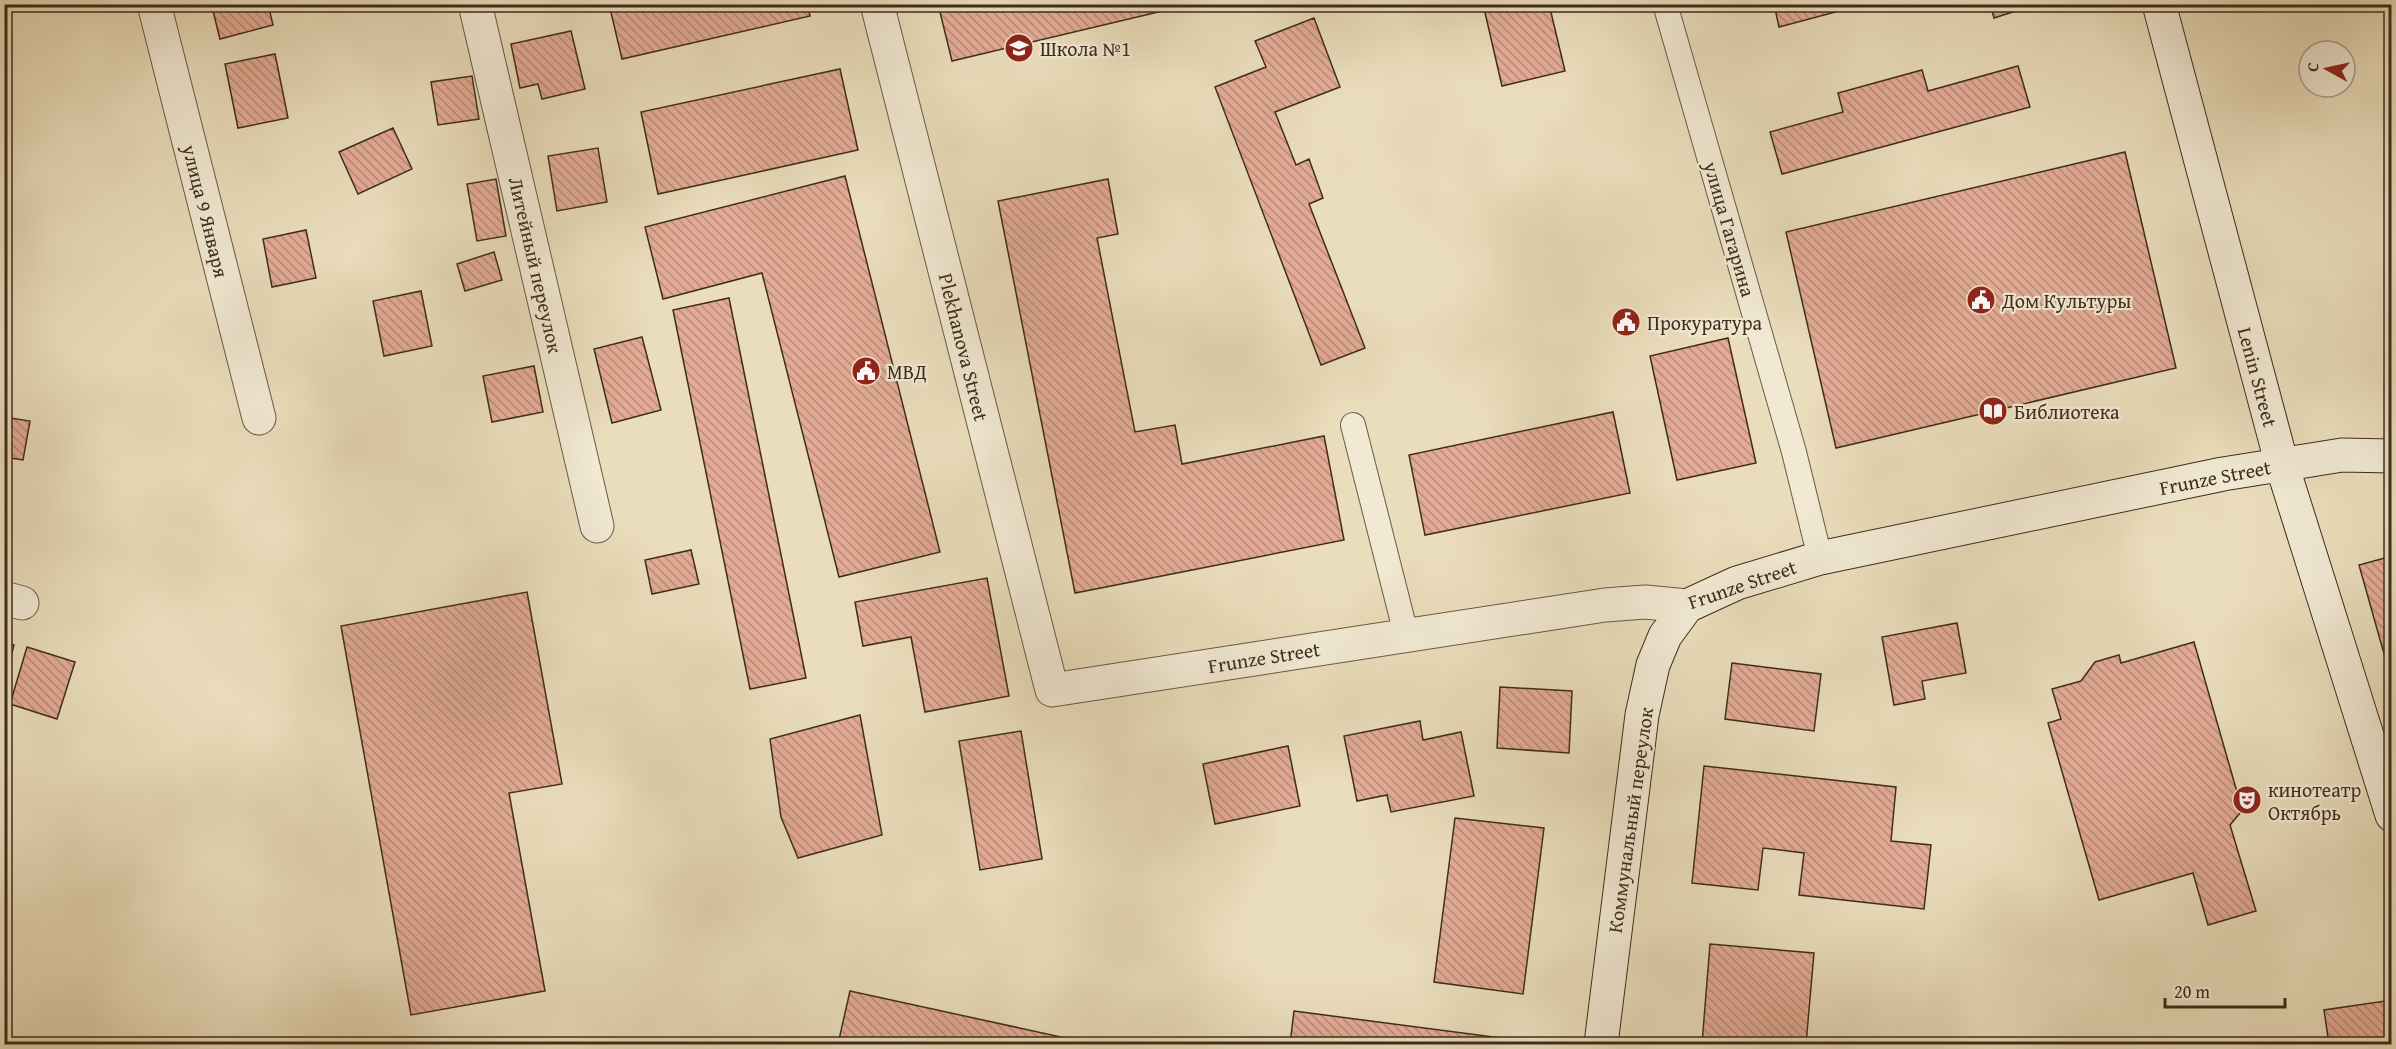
<svg xmlns="http://www.w3.org/2000/svg" width="2396" height="1049" font-family="'Gentium Book Plus',serif">
  <style>
    .building { fill: url(#building-back-hatch); stroke: #3f2c1d; stroke-width: 1.5 }
    .lines { fill: none; stroke-linecap: round; stroke-linejoin: round }
    .lane-casing { stroke: #6a5844; stroke-width: 26 }
    .street-casing { stroke: #6a5844; stroke-width: 35 }
    .secondary-casing { stroke: #3f2c1d; stroke-width: 35 }
    .lane { stroke: #f1e9d3; stroke-width: 24 }
    .street { stroke: #f1e9d3; stroke-width: 33 }
    .secondary { stroke: #f1e9d3; stroke-width: 33 }
    .labels { text-anchor: middle; dominant-baseline: central; stroke-width: 4.5; stroke-linejoin: round; paint-order: stroke }
    .poi-label { font-size: 20px; fill: #3f2c1d; stroke: #f1e9d3; text-anchor: start }
    .street-label { font-size: 20px; fill: #3f2c1d; stroke: #f1e9d3 }
  </style>
  <defs>
    <pattern id="building-back-hatch" width="6" height="6" patternUnits="userSpaceOnUse" patternTransform="scale(1.5)"><rect width="6" height="6" fill="#e3ab95"/><path d="M-1 5l2 2M0 0l6 6M5-1l2 2" fill="none" stroke="#b98b79"/></pattern>
  </defs>
  <rect width="100%" height="100%" fill="#eaddbb"/>
  <filter id="stains"><feTurbulence type="fractalNoise" baseFrequency=".00333" numOctaves="4"/><feColorMatrix values="0 0 0 0 .2 0 0 0 0 .09 0 0 0 0 .02 0 0 0 .5 -.17"/></filter>
  <radialGradient id="worn" r=".72"><stop offset=".6" stop-color="#630" stop-opacity="0"/><stop offset="1" stop-color="#630" stop-opacity=".3"/></radialGradient>
  <path class="building" d="M222 4H268L273 25 220 39 212 7Z
    M609 4H807L810 16 622 59Z
    M938 4H1192L952 61Z
    M1483 4H1549L1565 71 1502 86Z
    M1774 4H1862V5L1779 27Z
    M1990 4H2038L1994 18Z
    M1314 18 1340 87 1275 112 1296 165 1309 159 1323 198 1309 204 1365 348 1321 365 1215 87 1266 67 1255 41Z
    M571 31 585 89 542 99 538 84 520 88 511 44Z
    M275 54 288 118 238 128 225 64Z
    M2018 66 2030 107 1782 174 1770 132 1843 112 1838 93 1922 70 1928 91Z
    M840 69 858 150 658 194 641 112Z
    M472 76 479 119 438 125 431 82Z
    M393 128 412 169 358 194 339 152Z
    M598 148 607 202 557 211 548 156Z
    M2125 152 2176 368 1836 448 1786 232Z
    M845 176 940 552 839 577 762 273 663 299 645 227Z
    M496 179 506 236 477 241 467 184Z
    M1108 179 1118 234 1097 238 1135 432 1175 425 1182 464 1324 436 1344 540 1075 593 998 201Z
    M306 230 316 278 272 287 263 239Z
    M494 252 502 280 465 291 457 264Z
    M421 291 432 346 384 356 373 301Z
    M729 298 806 678 750 689 673 310Z
    M642 337 661 410 612 423 594 349Z
    M1728 338 1756 463 1677 480 1650 356Z
    M534 366 543 412 492 422 483 376Z
    M1613 412 1630 493 1425 535 1409 455Z
    M4 417 30 421 23 460 4 457Z
    M691 550 699 584 652 594 645 560Z
    M2392 556V682L2359 565Z
    M987 578 1009 696 925 712 911 637 863 646 855 602Z
    M527 592 562 784 509 793 545 991 411 1015 341 626Z
    M1957 623 1966 673 1922 681 1925 699 1894 705 1882 637Z
    M4 642 14 645 4 683Z
    M2194 642 2237 792 2249 794 2250 801 2230 825 2256 911 2208 925 2193 873 2099 900 2048 723 2061 719 2052 689 2081 681 2095 662 2119 655 2121 663Z
    M27 647 75 662 57 719 10 704Z
    M1732 663 1821 674 1814 731 1725 719Z
    M1500 687 1572 691 1569 753 1497 748Z
    M860 715 882 835 798 858 781 817 770 739Z
    M1420 721 1423 740 1461 732 1474 796 1391 812 1387 795 1357 801 1344 736Z
    M1021 731 1042 859 980 870 959 741Z
    M1288 746 1300 806 1215 824 1203 764Z
    M1704 766 1896 787 1891 841 1931 845 1924 909 1799 895 1804 853 1763 848 1758 890 1692 883Z
    M1455 818 1544 828 1523 994 1434 982Z
    M1710 944 1814 953 1806 1044H1702Z
    M850 991 1093 1044H838Z
    M2392 1000V1044H2329L2324 1010Z
    M1294 1011 1539 1043V1044H1290Z"/>
  <g class="lines">
    <g class="lane-casing">
      <path id="lane" d="M1665 4 1794 452 1820 558
        M1353 425 1406 634"/>
    </g>
    <g class="street-casing">
      <path id="street" d="M154 4 259 418
        M475 4 597 526
        M877 4 1052 690 1605 605 1645 602 1687 606
        M4 598 22 603"/>
    </g>
    <g class="secondary-casing">
      <path id="secondary" d="M2159 4 2282 465 2392 815
        M1601 1044 1642 715 1653 665 1665 636 1687 606 1737 583 1820 558 2223 474 2342 455 2392 456"/>
    </g>
    <use href="#lane" class="lane"/>
    <use href="#street" class="street"/>
    <use href="#secondary" class="secondary"/>
  </g>
  <defs>
    <g id="school-disc" transform="scale(1.5)"><circle r="9.5" fill="#8f2418" stroke="#f1e9d3"/><path d="M0-5L7-2L0 1L-7-2ZM-4 1L0 2.5L4 1V4Q0 6-4 4Z" fill="#fff"/></g>
    <g id="civic-disc" transform="scale(1.5)"><circle r="9.5" fill="#8f2418" stroke="#f1e9d3"/><path d="M-.6-6.5H3V-4.5H.6V-3L4-1V1h2V6H-6V1h2V-1L-.6-3ZM-1.2 2.5V6h2.4V2.5Z" fill="#fff"/></g>
    <g id="library-disc" transform="scale(1.5)"><circle r="9.5" fill="#8f2418" stroke="#f1e9d3"/><path d="M-6-4Q-3-5.5-.7-3.5V5Q-3 3-6 4ZM6-4Q3-5.5 .7-3.5V5Q3 3 6 4Z" fill="#fff"/></g>
    <g id="theatre-disc" transform="scale(1.5)"><circle r="9.5" fill="#8f2418" stroke="#f1e9d3"/><path d="M-5-5.5Q0-4 5-5.5V0Q5 5 0 6Q-5 5-5 0ZM-3.3-2.5H-1v1.5H-3.3ZM1-2.5H3.3v1.5H1ZM-2.8 1Q0 5.5 2.8 1Z" fill="#fff"/></g>
  </defs>
  <g fill-rule="evenodd">
    <use href="#school-disc" x="1019" y="48"/>
    <use href="#civic-disc" x="1981" y="300"/>
    <use href="#civic-disc" x="1626" y="322"/>
    <use href="#civic-disc" x="866" y="371"/>
    <use href="#library-disc" x="1993" y="411"/>
    <use href="#theatre-disc" x="2247" y="800"/>
  </g>
  <g class="labels">
    <g class="poi-label">
      <text x="1040" y="48">Школа №1</text>
      <text x="2002" y="300">Дом Культуры</text>
      <text x="1647" y="322">Прокуратура</text>
      <text x="887" y="371">МВД</text>
      <text x="2014" y="411">Библиотека</text>
      <text x="2268" y="789">кинотеатр<tspan x="2268" dy="23">Октябрь</tspan></text>
    </g>
    <g class="street-label">
      <text transform="translate(206 211) rotate(76)">улица 9 Января</text>
      <text transform="translate(1730 229) rotate(74)">улица Гагарина</text>
      <text transform="translate(536 265) rotate(77)">Литейный переулок</text>
      <text transform="translate(964 347) rotate(76)">Plekhanova Street</text>
      <text transform="translate(2258 377) rotate(75)">Lenin Street</text>
      <text transform="translate(2215 477) rotate(-11)">Frunze Street</text>
      <text transform="translate(1742 584) rotate(-19)">Frunze Street</text>
      <text transform="translate(1264 657) rotate(-9)">Frunze Street</text>
      <text transform="translate(1630 820) rotate(-82)">Коммунальный переулок</text>
    </g>
  </g>
  <rect width="2396" height="1049" fill="none" stroke="#eaddbb" stroke-width="24"/>
  <rect x="6" y="6" width="2384" height="1037" fill="none" stroke="#3f2c1d" stroke-width="3"/>
  <rect x="12" y="12" width="2372" height="1025" fill="none" stroke="#3f2c1d" stroke-width="1.5"/>
  <g transform="translate(2327 69) rotate(278)"><circle r="28" fill="#f1e9d3" stroke="#aa9d8a" stroke-width="1.5"/>
  <path d="M0-4.5L10 22L0 15L-10 22Z" fill="#8f2418"/>
  <text y="-9" font-size="16" font-weight="bold" text-anchor="middle" fill="#3f2c1d">С</text>
  </g>
  <path d="M2165 998v9h120v-9" fill="none" stroke="#3f2c1d" stroke-width="3"/>
  <text x="2174" y="998" font-size="18" fill="#3f2c1d" stroke="#f1e9d3" stroke-width="4.5" paint-order="stroke">20 m</text>
  <rect width="100%" height="100%" filter="url(#stains)"/>
  <rect width="100%" height="100%" fill="url(#worn)"/>
</svg>
